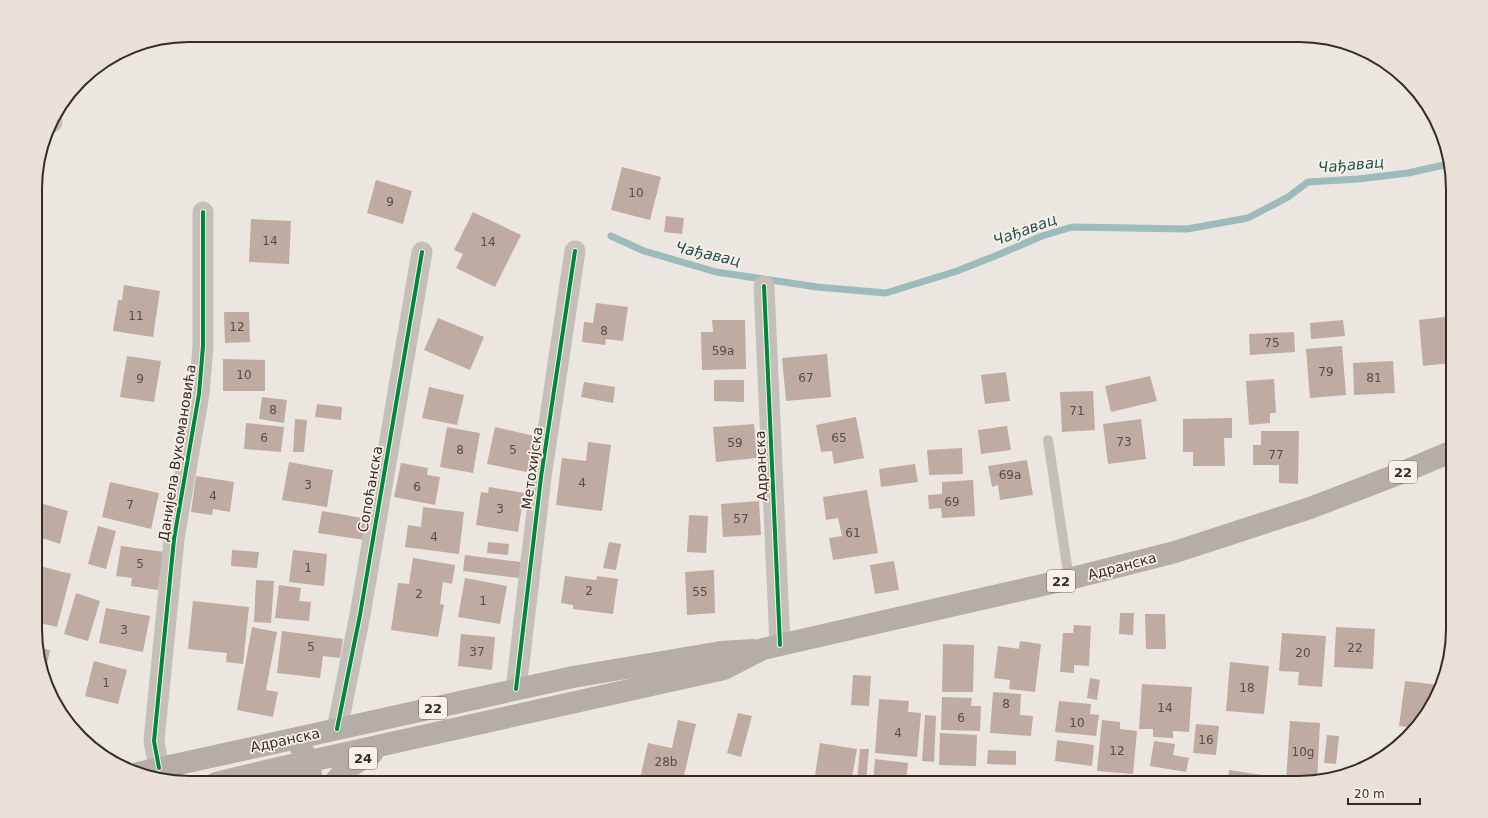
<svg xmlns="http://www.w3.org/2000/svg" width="1488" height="818" font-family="'DejaVu Sans',sans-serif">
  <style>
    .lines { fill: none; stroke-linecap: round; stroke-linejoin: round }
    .stream { stroke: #9dbbbc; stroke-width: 7 }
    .building { fill: #bfaba2 }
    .service { stroke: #c5bfb9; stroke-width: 10 }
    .minor { stroke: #c5bfb9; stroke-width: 21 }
    .primary { stroke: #b4ada8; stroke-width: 22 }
    .cycleway-casing { stroke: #f9f1e7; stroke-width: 6 }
    .cycleway { stroke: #00873e; stroke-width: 4 }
    .labels { text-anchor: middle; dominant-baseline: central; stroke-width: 3.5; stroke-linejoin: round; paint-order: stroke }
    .number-label { font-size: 12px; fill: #584c46 }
    .shield { fill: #f9f1e7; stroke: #706761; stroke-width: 1 }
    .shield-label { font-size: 13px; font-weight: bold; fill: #352c28 }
    .street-label { font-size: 14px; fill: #352c28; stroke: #f9f1e7 }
    .water-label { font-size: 15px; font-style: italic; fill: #1f5055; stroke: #f9f1e7 }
    .rim { fill: none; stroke: #352c28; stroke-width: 2 }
  </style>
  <rect width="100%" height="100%" fill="#ece6e0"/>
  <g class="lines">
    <path class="stream" d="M611 236 644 251 716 272 817 287 886 293 957 271 1000 254 1042 236 1072 227 1187 229 1248 218 1288 197 1308 182 1358 179 1408 173 1444 165 1449 163"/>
  </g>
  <path class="building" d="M622 167 661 177 650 220 611 210Z
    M376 180 412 191 403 224 367 213Z
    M473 212 521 235 495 287 456 268 463 254 454 250Z
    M666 216 684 218 682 234 664 232Z
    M251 219 291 221 289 264 249 262Z
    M124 285 160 291 153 337 113 331 118 300H122Z
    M596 303 628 307 623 341 606 339 605 345 582 342 584 322 593 323Z
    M224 312H249L250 342 225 343Z
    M1453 316V353H1449L1450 363 1423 366 1419 320Z
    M438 318 484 337 470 370 424 350Z
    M712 320H745L746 369 702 370 701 332H713Z
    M1343 320 1345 336 1311 339 1310 323Z
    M1294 332 1295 352 1250 355 1249 334Z
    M1342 346 1346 395 1310 398 1306 349Z
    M827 354 831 397 786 401 782 358Z
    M127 356 161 361 154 402 120 397Z
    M223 359 265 360V391H223Z
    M1393 361 1395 393 1354 395 1353 363Z
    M1006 372 1010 401 985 404 981 375Z
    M1150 376 1157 401 1111 412 1105 386Z
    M1274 379 1276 413H1270V423L1249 425 1246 381Z
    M714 380H744V402L714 401Z
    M584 382 615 387 613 403 581 397Z
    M429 387 464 395 457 425 422 418Z
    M1093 391 1095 430 1062 432 1060 392Z
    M262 397 287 400 284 423 259 419Z
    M317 404 342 407 341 420 315 417Z
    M856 417 864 458 834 464 832 451 821 452 816 425Z
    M1232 418V438H1224L1225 466H1193V452H1183V419Z
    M295 419 307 420 304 452H293Z
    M1141 419 1146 459 1108 464 1103 424Z
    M246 423 284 427 281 452 244 449Z
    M754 424 757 458 716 462 713 427Z
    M1007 426 1011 450 981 454 978 430Z
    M447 427 480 433 473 473 440 467Z
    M495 427 539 437 532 473 487 464Z
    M1261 431H1299L1298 484 1279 483V465H1253V445H1261Z
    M588 442 611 445 602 511 556 505 562 458 586 461Z
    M962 448 963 474 929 475 927 450Z
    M1027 460 1033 495 1000 500 998 485 992 487 988 466Z
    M289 462 333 470 327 507 282 500Z
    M401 463 428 468 427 475 440 477 435 505 394 497Z
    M915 464 918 482 881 487 879 469Z
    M196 476 234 482 230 512 213 509 212 515 191 512Z
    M973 480 975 516 942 518 941 508 929 509 928 495 942 494V482Z
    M110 482 159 493 151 529 102 517Z
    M489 487 524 493 518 532 476 525 481 492 488 493Z
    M867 490 878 553 833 560 829 538 842 536 838 518 826 520 823 497Z
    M759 501 761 535 723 537 721 504Z
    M36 502 68 511 60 544 36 536Z
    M423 507 464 512 459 554 405 547 408 525 421 527Z
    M322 511 368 519 365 540 318 533Z
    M689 515 708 516 706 553 687 552Z
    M98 526 116 531 106 569 88 564Z
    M488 542 509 544 508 555 487 553Z
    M609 542 621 544 616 570 603 568Z
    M121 546 164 552 158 590 131 586 132 578 116 576Z
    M232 550 259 552 257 568 231 566Z
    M293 550 327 554 324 586 289 582Z
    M465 555 521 562 519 578 463 571Z
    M413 558 455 565 452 584 443 582 440 604 444 605 438 637 391 630 398 583 409 584Z
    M894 561 899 590 875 594 870 565Z
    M36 565 71 574 57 627 36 622Z
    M714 570 715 613 687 615 685 572Z
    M565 576 596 580 597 576 618 579 613 614 573 609V605L561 603Z
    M465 578 507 586 500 624 458 617Z
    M256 580 274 581 271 623 254 622Z
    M279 585 301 588 299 601 311 602 309 621 275 618Z
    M76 593 100 601 88 641 64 634Z
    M193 601 249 607 243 664 226 662 227 653 188 649Z
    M106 608 150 616 143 652 99 643Z
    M1120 613H1134L1133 635 1119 634Z
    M1145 614H1165L1166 649H1146Z
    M1074 625 1091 626 1089 666 1074 665V673L1060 672 1063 633H1073Z
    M252 627 277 632 266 690 278 692 273 717 237 710Z
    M1336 627 1375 629 1373 669 1334 667Z
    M282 631 343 639 340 658 323 656 320 678 277 673Z
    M1282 633 1326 636 1322 687 1298 685 1299 672 1279 671Z
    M461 634 495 637 492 670 458 666Z
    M1020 641 1041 644 1035 692 1009 689 1010 680 994 678 998 646 1019 649Z
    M943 644 974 645 973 692H942Z
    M36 647 50 650 45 672 36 649Z
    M94 661 127 670 118 704 85 696Z
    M1230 662 1269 666 1264 714 1226 711Z
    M853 675 871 676 869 706 851 705Z
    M1090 678 1100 680 1097 700 1087 698Z
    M1405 681 1439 685 1433 706 1416 728 1399 726Z
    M1142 684 1192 687 1189 732 1173 731V738L1153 737V729H1139Z
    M993 692 1021 694 1020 715 1033 716 1031 736 990 733Z
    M942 697 972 698 971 706H981L980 731 941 730Z
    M879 699 909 701 908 712 921 713 917 757 875 753Z
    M1059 701 1091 704 1090 714 1099 715 1096 736 1055 732Z
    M738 713 752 716 741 757 727 753Z
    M925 715 936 716 934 762 922 761Z
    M678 720 696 724 683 780 660 776 659 783H639L648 743 672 748Z
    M1102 720 1120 722V729L1137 731 1133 774 1097 771Z
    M1290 721 1320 723 1317 780 1309 783 1286 782Z
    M1196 724 1219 726 1216 755 1193 753Z
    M940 733 977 735 976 766 939 765Z
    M1327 735 1339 736 1336 764 1324 763Z
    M1057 740 1094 745 1092 766 1055 761Z
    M1154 741 1175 744 1173 755 1189 758 1186 772 1150 766Z
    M820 743 857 749 851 783 814 782Z
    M860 749H869L866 781 857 780Z
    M988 750 1016 751V765L987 764Z
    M875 759 908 763 906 783H873Z
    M1339 769 1351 770 1338 774Z
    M1229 770 1268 776 1267 783H1237L1228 781Z
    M1057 775 1083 778V783H1056Z
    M417 776 465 782 464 783H416Z
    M1102 776 1147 778 1146 783H1102Z
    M706 778 725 782V783H705Z"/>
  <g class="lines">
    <path class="service" d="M1048 440 1069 579"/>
    <path class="minor" d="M51 122H52
      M764 286 780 645
      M516 689 541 477 575 251
      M337 729 360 615 422 252
      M159 768 154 741 162 660 174 539 199 394 203 346V212"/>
    <path class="primary" d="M301 748 309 761 312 783
      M138 773 573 677 721 652 754 650
      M216 783 270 770 724 669 763 649 780 645 1069 579 1175 552 1310 508 1396 475 1453 451
      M334 783C344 769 357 761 372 754"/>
    <g class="cycleway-casing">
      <path id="cycleway" d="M764 286 780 645
        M516 689 541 477 575 251
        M337 729 360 615 422 252
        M159 768 154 741 162 660 174 539 199 394 203 346V212"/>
    </g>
    <use href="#cycleway" class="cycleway"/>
  </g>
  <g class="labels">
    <g class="number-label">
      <text x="636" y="193">10</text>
      <text x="390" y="202">9</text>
      <text x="270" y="241">14</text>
      <text x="488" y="242">14</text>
      <text x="136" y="316">11</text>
      <text x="237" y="327">12</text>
      <text x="604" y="331">8</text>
      <text x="1272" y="343">75</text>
      <text x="723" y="351">59a</text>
      <text x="1326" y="372">79</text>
      <text x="244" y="375">10</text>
      <text x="806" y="378">67</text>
      <text x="1374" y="378">81</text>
      <text x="140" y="379">9</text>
      <text x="273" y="410">8</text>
      <text x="1077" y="411">71</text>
      <text x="264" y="438">6</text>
      <text x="839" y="438">65</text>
      <text x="1124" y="442">73</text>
      <text x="735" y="443">59</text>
      <text x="460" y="450">8</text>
      <text x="513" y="450">5</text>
      <text x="1276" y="455">77</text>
      <text x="1010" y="475">69a</text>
      <text x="582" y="483">4</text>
      <text x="308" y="485">3</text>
      <text x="417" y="487">6</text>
      <text x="213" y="496">4</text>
      <text x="952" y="502">69</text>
      <text x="130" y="505">7</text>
      <text x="500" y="509">3</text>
      <text x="741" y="519">57</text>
      <text x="853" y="533">61</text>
      <text x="434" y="537">4</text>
      <text x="140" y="564">5</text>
      <text x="308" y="568">1</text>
      <text x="589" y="591">2</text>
      <text x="700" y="592">55</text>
      <text x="419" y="594">2</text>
      <text x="483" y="601">1</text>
      <text x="124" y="630">3</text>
      <text x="311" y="647">5</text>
      <text x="1355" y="648">22</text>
      <text x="477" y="652">37</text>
      <text x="1303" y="653">20</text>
      <text x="106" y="683">1</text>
      <text x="1247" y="688">18</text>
      <text x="1006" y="704">8</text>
      <text x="1165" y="708">14</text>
      <text x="961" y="718">6</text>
      <text x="1077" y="723">10</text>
      <text x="898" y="733">4</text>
      <text x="1206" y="740">16</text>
      <text x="1117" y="751">12</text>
      <text x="1303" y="752">10g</text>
      <text x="666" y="762">28b</text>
    </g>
    <g class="shield">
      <rect x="1389" y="461" width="28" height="22" rx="3"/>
      <rect x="1047" y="570" width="28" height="22" rx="3"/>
      <rect x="419" y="697" width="28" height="22" rx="3"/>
      <rect x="349" y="747" width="28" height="22" rx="3"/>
    </g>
    <g class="shield-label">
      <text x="1403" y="472">22</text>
      <text x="1061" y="581">22</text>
      <text x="433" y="708">22</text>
      <text x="363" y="758">24</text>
    </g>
    <g class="street-label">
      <text transform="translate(177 453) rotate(-81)">Данијела Вукомановића</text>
      <text transform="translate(761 466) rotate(-92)">Адранска</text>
      <text transform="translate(532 468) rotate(-82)">Метохијска</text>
      <text transform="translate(370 489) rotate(-80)">Сопоћанска</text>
      <text transform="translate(1122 566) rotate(-15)">Адранска</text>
      <text transform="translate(285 740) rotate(-12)">Адранска</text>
    </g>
    <g class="water-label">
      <text transform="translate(1351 165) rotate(-5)">Чађавац</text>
      <text transform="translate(1025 230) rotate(-20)">Чађавац</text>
      <text transform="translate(708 254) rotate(13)">Чађавац</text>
    </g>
  </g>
  <path d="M0 0H1488V818H0ZM189 42H1299A147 147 0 0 1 1446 189V629A147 147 0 0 1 1299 776H189A147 147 0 0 1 42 629V189A147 147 0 0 1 189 42Z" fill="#e9e1d8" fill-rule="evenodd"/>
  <path class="rim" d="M189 42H1299A147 147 0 0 1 1446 189V629A147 147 0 0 1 1299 776H189A147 147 0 0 1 42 629V189A147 147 0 0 1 189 42Z"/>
  <path d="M1348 798v6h72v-6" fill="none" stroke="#352c28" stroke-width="2"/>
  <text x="1354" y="798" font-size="12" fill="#352c28" stroke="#f9f1e7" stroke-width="3" paint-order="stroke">20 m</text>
</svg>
